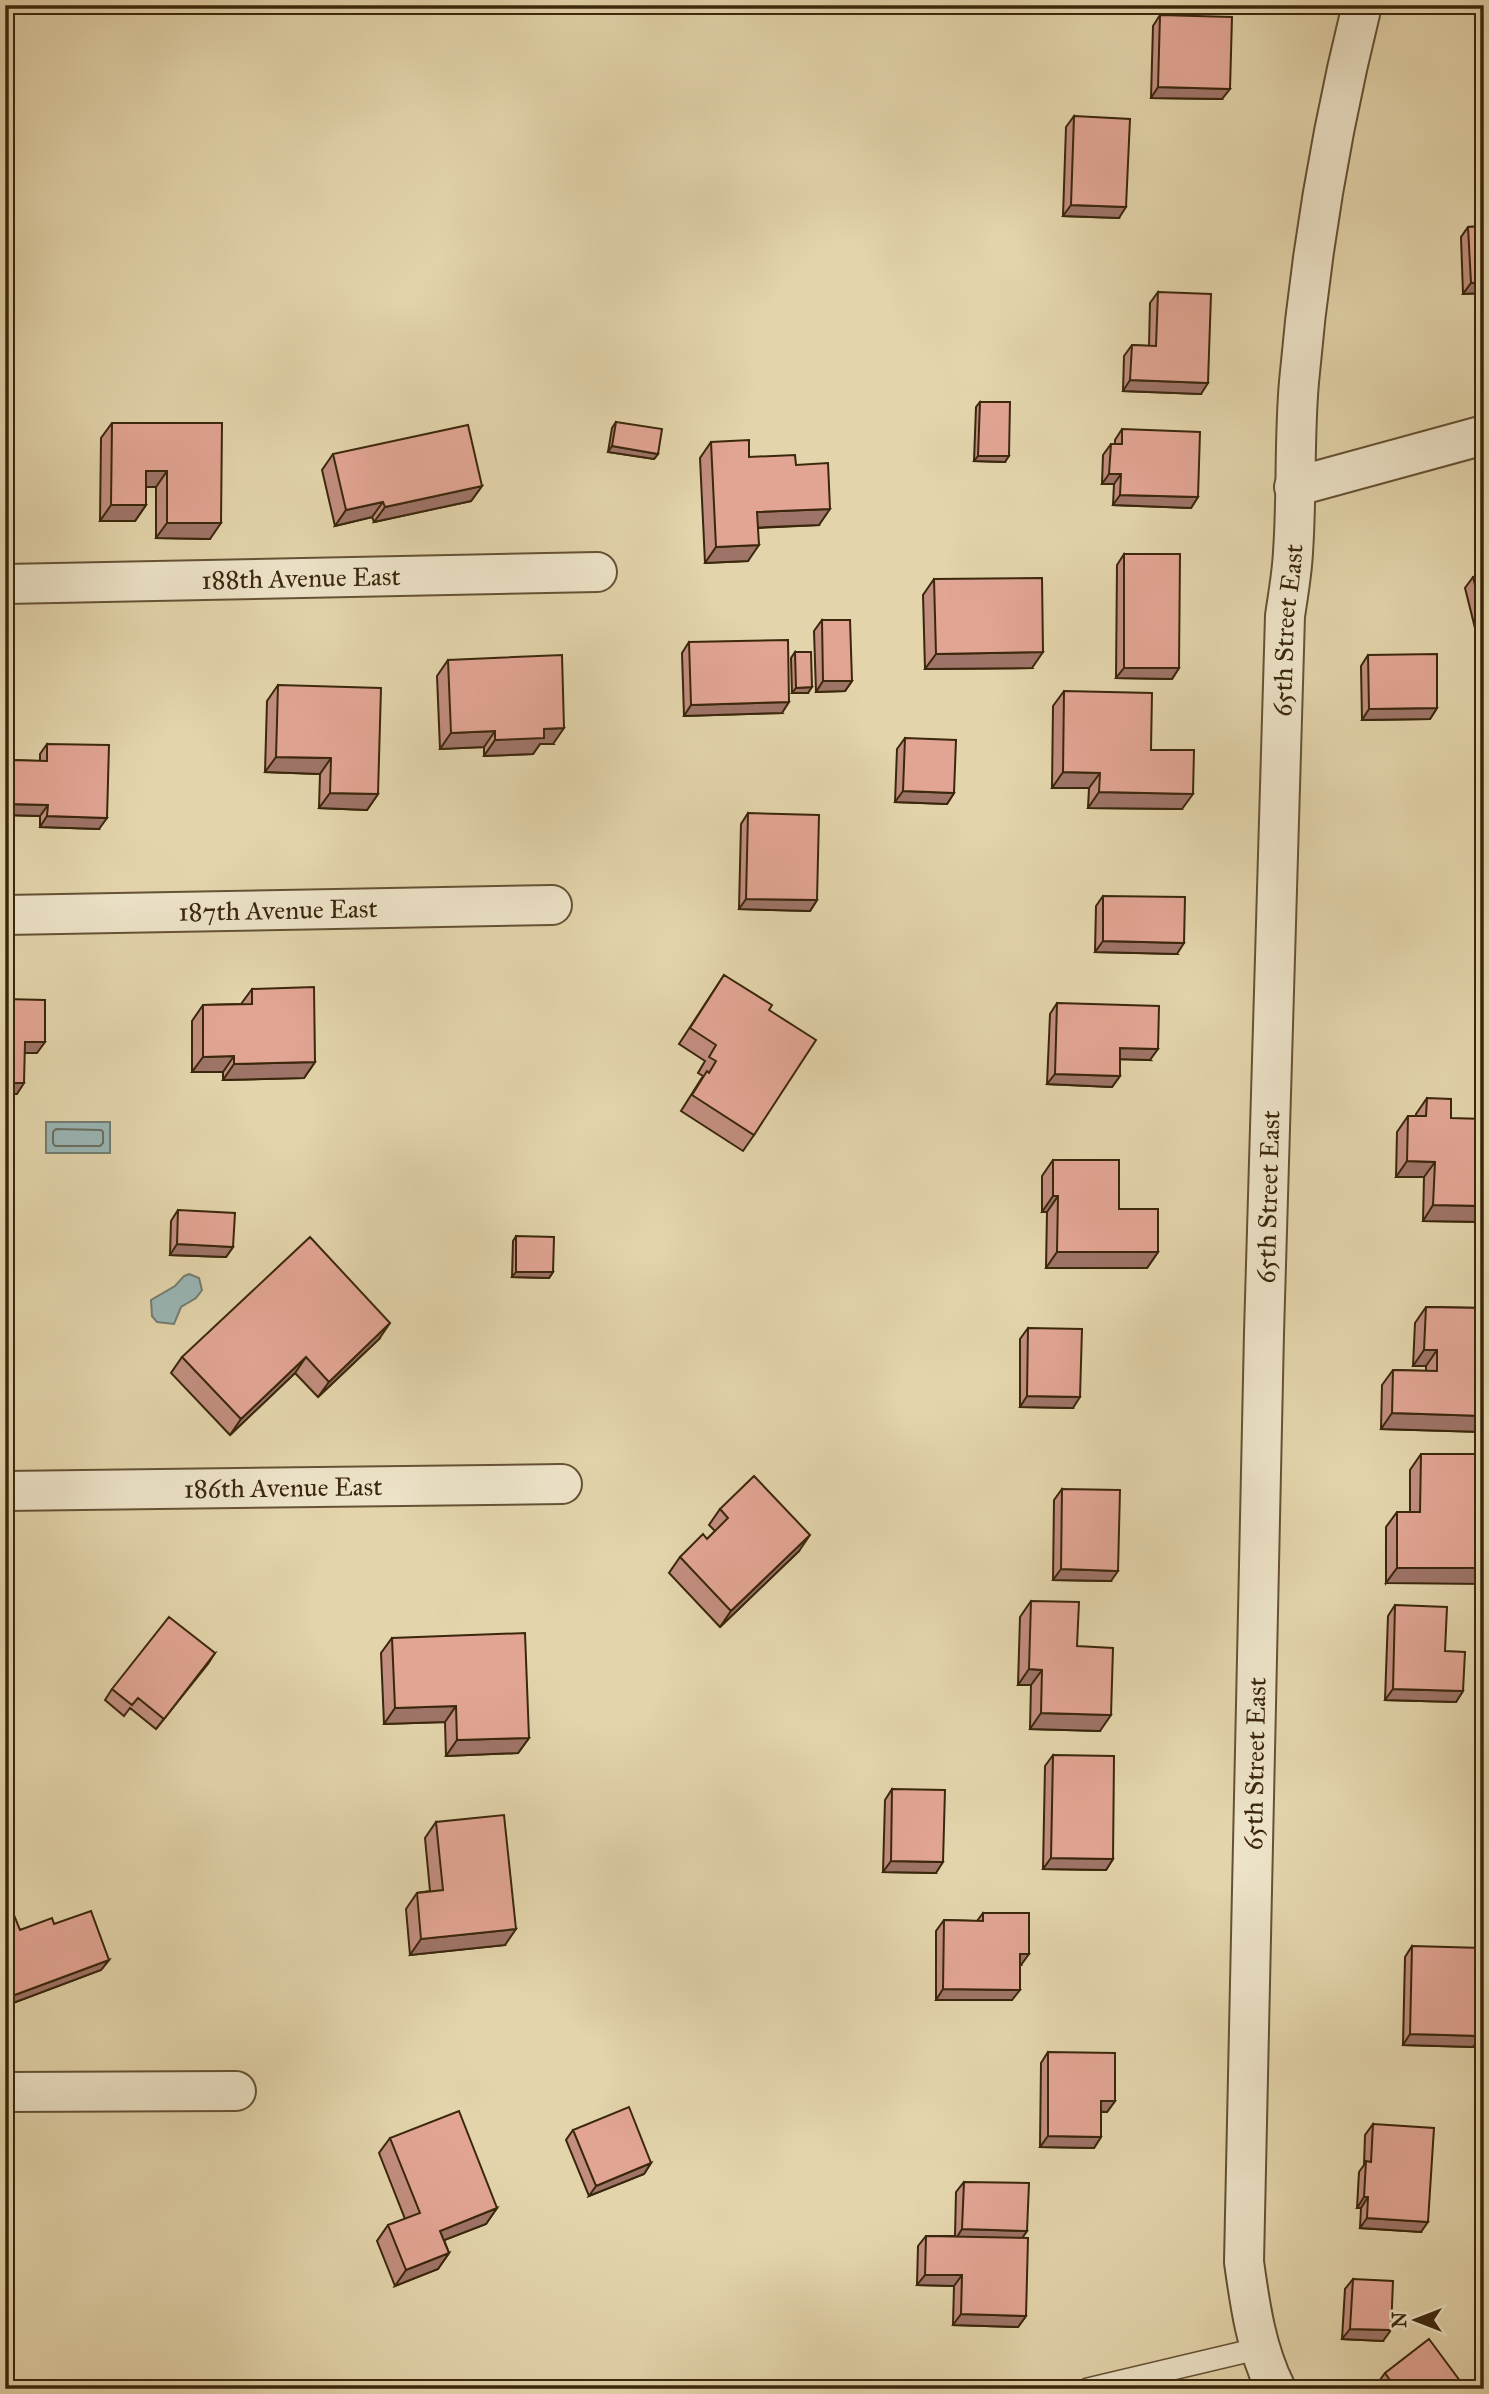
<svg xmlns="http://www.w3.org/2000/svg" width="1489" height="2394" font-family="'IM FELL Great Primer',serif">
  <style>
    .water { fill: #99b5b4; stroke: #737c71; stroke-width: 2 }
    .lines { fill: none; stroke-linecap: round; stroke-linejoin: round }
    .shore { stroke: #6a6e60; stroke-width: 2 }
    .service-casing { stroke: #655234; stroke-width: 24 }
    .minor-casing { stroke: #655234; stroke-width: 42 }
    .service { stroke: #ede3c8; stroke-width: 21 }
    .minor { stroke: #ede3c8; stroke-width: 38 }
    .wall { fill: #c28e7f; stroke: #3b270c; stroke-width: 2 }
    .shaded-wall { fill: #9e7468; stroke: #3b270c; stroke-width: 2 }
    .building { fill: #e2a594; stroke: #3b270c; stroke-width: 2 }
    .labels { text-anchor: middle; dominant-baseline: central; stroke-width: 5; stroke-linejoin: round; paint-order: stroke }
    .street-label { font-size: 26px; fill: #3b270c; stroke: #ede3c8 }
  </style>
  <rect width="100%" height="100%" fill="#e3d4ab"/>
  <filter id="stains"><feTurbulence type="fractalNoise" baseFrequency=".00286" numOctaves="4"/><feColorMatrix values="0 0 0 0 .2 0 0 0 0 .09 0 0 0 0 .02 0 0 0 .5 -.17"/></filter>
  <radialGradient id="worn" r=".72"><stop offset=".6" stop-color="#630" stop-opacity="0"/><stop offset="1" stop-color="#630" stop-opacity=".3"/></radialGradient>
  <path class="water" d="M46 1122H110V1153H46Z
    M189 1274 199 1278 202 1290 196 1298 181 1307 174 1324 157 1322 152 1316 151 1300 175 1286 184 1276Z"/>
  <g class="lines">
    <path class="shore" d="M56 1129 101 1130 103 1132V1143L100 1146H55L53 1143V1132Z"/>
    <g class="service-casing">
      <path id="service" d="M1088 2389 1261 2348"/>
    </g>
    <g class="minor-casing">
      <g id="minor">
        <path d="M1294 487 1484 435"/>
        <path id="s1" d="M5 584 597 572"/>
        <path id="s2" d="M5 915 552 905"/>
        <path id="s3" d="M5 1491 562 1484"/>
        <path d="M5 2092 236 2091"/>
        <path id="s4" d="M1276 2389C1256 2349 1250 2305 1244 2262L1264 1333 1285 616C1288 595 1292 574 1293 552 1297 496 1294 439 1299 382 1310 255 1331 130 1362 5"/>
      </g>
    </g>
    <use href="#service" class="service"/>
    <use href="#minor" class="minor"/>
  </g>
  <path class="wall" d="M1160 15 1222 99 1151 98 1153 26Z
    M1074 116 1119 218 1063 216 1066 127Z
    M1484 226V293L1463 294 1461 237 1468 227Z
    M1158 292 1201 394 1123 391 1124 356 1132 345 1149 346 1150 303Z
    M980 402 1005 462 974 461 976 407Z
    M616 422 658 454 654 459 608 452 612 428Z
    M112 423H222L210 539 156 538V487H146V505L135 521H100L101 438Z
    M1122 429 1198 497 1191 508 1113 505 1114 484H1102L1103 455 1111 444H1115V440Z
    M711 442 749 457 796 465 819 525 758 528 748 561 705 563 700 458Z
    M333 454 482 486 471 501 374 522 372 517 335 526 322 470Z
    M1124 554 1179 668 1172 679 1116 678 1117 565Z
    M1484 574V639L1478 640 1465 588 1473 577Z
    M934 579 1032 668 925 669 923 595Z
    M822 620 852 681 845 691 816 692 814 631Z
    M689 642 782 713 684 716 682 653Z
    M795 652 808 693H792L791 658Z
    M1368 655 1437 708 1430 719 1362 720 1361 666Z
    M448 660 553 744H540L533 754 484 756V747L440 749 437 676Z
    M278 685 378 794 367 810 319 808 320 774 265 772 267 701Z
    M1064 691 1151 750 1182 809 1088 808 1089 788H1052L1053 706Z
    M905 738 954 793 947 804 895 802 897 749Z
    M47 744 99 829 40 827V816L5 815V767L10 760 40 761V754Z
    M748 813 817 900 810 911 739 909 741 824Z
    M1103 896 1177 954 1095 952 1096 906Z
    M724 975 769 1010 754 1135 743 1151 681 1111 703 1076 698 1073 705 1061 679 1044Z
    M252 989 315 1062 304 1078 223 1080V1072H192V1021L203 1005 241 1004Z
    M1057 1003 1150 1060 1120 1059V1076L1112 1087 1047 1084 1050 1014Z
    M1427 1098 1451 1118 1484 1222 1423 1221 1424 1177H1396L1397 1132 1408 1116H1416V1114Z
    M1053 1160 1119 1209 1158 1252 1147 1268H1046L1047 1212H1042V1176Z
    M178 1210 233 1247 226 1257 170 1255 171 1221Z
    M516 1236 553 1272 549 1278 512 1277 513 1241Z
    M1426 1307 1484 1308V1430L1483 1432 1381 1429 1382 1385 1393 1370 1426 1371V1366H1413L1415 1323Z
    M1028 1328 1073 1408 1020 1407V1339Z
    M379 1339 318 1397 295 1373 230 1435 171 1373 182 1357Z
    M1421 1454H1484L1386 1583V1527L1397 1512H1410V1470Z
    M1062 1489 1111 1581 1053 1580 1054 1500Z
    M720 1509 799 1551 720 1627 669 1573 680 1557 707 1539 715 1531 709 1525Z
    M1031 1601 1077 1646 1100 1731 1030 1729 1031 1685H1018L1020 1617Z
    M1395 1605 1445 1651 1463 1691 1456 1702 1385 1700 1388 1616Z
    M392 1638 529 1738 518 1753 446 1756 445 1722 384 1724 381 1653Z
    M215 1653 156 1729 130 1708 124 1716 105 1700 112 1689Z
    M1053 1755 1113 1859 1106 1870 1043 1869 1045 1766Z
    M892 1789 936 1873 883 1872 885 1800Z
    M436 1822 505 1945 410 1955 406 1909 417 1893 430 1891 425 1838Z
    M5 1907 20 1930 54 1924 109 1960 101 1970 5 2006Z
    M983 1913 1021 1965H1020L1012 2000H936V1931L944 1920 977 1921Z
    M1412 1946 1473 2047 1403 2045 1405 1957Z
    M1048 2052 1115 2101 1107 2112H1101V2137L1094 2148 1040 2147 1041 2063Z
    M1373 2124 1421 2232 1360 2228 1361 2208H1357L1359 2172 1364 2165 1365 2135Z
    M573 2130 651 2163 644 2174 589 2196 566 2140Z
    M390 2138 497 2208 486 2224 444 2240 449 2253 438 2269 395 2286 377 2241 388 2225 405 2219 379 2153Z
    M964 2182 1027 2231 1022 2238 1026 2316 1018 2327 953 2325 954 2286 917 2285 918 2246 926 2236H955L956 2192Z
    M1353 2279 1383 2341 1342 2339 1345 2289Z
    M1385 2373 1466 2389H1381L1377 2384Z"/>
  <path class="shaded-wall" d="M1158 87 1230 89 1222 99 1151 98Z
    M1071 205 1126 207 1119 218 1063 216Z
    M1484 282V293L1463 294 1471 283Z
    M1130 380 1208 383 1201 394 1123 391Z
    M612 446 658 454 654 459 608 452Z
    M978 456H1009L1005 462 974 461Z
    M146 471H167L156 487H135Z
    M1109 474H1121L1114 484H1102Z
    M482 486 471 501 374 522 385 507Z
    M1120 495 1198 497 1191 508 1113 505Z
    M383 502 372 517 335 526 346 510Z
    M111 505H146L135 521H100Z
    M830 509 819 525 746 528 757 512Z
    M167 523H221L210 539 156 538Z
    M759 545 748 561 705 563 716 547Z
    M1484 632V639L1478 640Z
    M1043 652 1032 668 925 669 936 654Z
    M1124 668H1179L1172 679 1116 678Z
    M823 681H852L845 691 816 692Z
    M812 687 808 693H792L796 688Z
    M789 702 782 713 684 716 691 705Z
    M1437 708 1430 719 1362 720 1369 709Z
    M564 728 553 744H540L533 754 484 756 495 740 544 729Z
    M495 731 484 747 440 749 451 733Z
    M276 757 331 758 320 774 265 772Z
    M1063 772 1100 773 1089 788H1052Z
    M903 791 954 793 947 804 895 802Z
    M1099 792 1193 794 1182 809 1088 808Z
    M330 793 378 794 367 810 319 808Z
    M9 804 48 805 40 816 5 815V809Z
    M47 816 107 818 99 829 40 827Z
    M746 899 817 900 810 911 739 909Z
    M1103 941 1184 943 1177 954 1095 952Z
    M25 1042H45L37 1053H17Z
    M1120 1048 1158 1049 1150 1060 1113 1059Z
    M234 1056 223 1072H192L203 1057Z
    M315 1062 304 1078 223 1080 234 1064Z
    M1055 1074 1120 1076 1112 1087 1047 1084Z
    M5 1083H24L17 1094H5Z
    M1407 1161 1435 1162 1424 1177H1396Z
    M1053 1196H1058L1047 1212H1042Z
    M1433 1205 1484 1206V1222L1423 1221Z
    M177 1244 233 1247 226 1257 170 1255Z
    M1057 1252H1158L1147 1268H1046Z
    M516 1272H553L549 1278 512 1277Z
    M390 1323 379 1339 318 1397 329 1382Z
    M1424 1350H1437L1426 1366H1413Z
    M306 1357 295 1373 230 1435 241 1419Z
    M1027 1396 1080 1397 1073 1408 1020 1407Z
    M1392 1413 1484 1416V1430L1483 1432 1381 1429Z
    M810 1535 799 1551 720 1627 731 1611Z
    M1397 1568H1484V1584L1386 1583Z
    M1061 1569 1118 1571 1111 1581 1053 1580Z
    M215 1653 208 1664 156 1729 164 1719Z
    M1029 1669 1042 1670 1031 1685H1018Z
    M1393 1689 1463 1691 1456 1702 1385 1700Z
    M456 1706 445 1722 384 1724 395 1708Z
    M1041 1713 1111 1715 1100 1731 1030 1729Z
    M529 1738 518 1753 446 1756 457 1740Z
    M1051 1858 1113 1859 1106 1870 1043 1869Z
    M891 1861 943 1862 936 1873 883 1872Z
    M516 1929 505 1945 410 1955 421 1939Z
    M1020 1954H1029L1021 1965H1012Z
    M109 1960 101 1970 5 2006 12 1996Z
    M943 1989 1020 1990 1012 2000H936Z
    M1410 2034 1481 2036 1473 2047 1403 2045Z
    M1101 2101H1115L1107 2112 1094 2111Z
    M1048 2136 1101 2137 1094 2148 1040 2147Z
    M651 2163 644 2174 589 2196 596 2186Z
    M1364 2197H1368L1361 2208H1357Z
    M497 2208 486 2224 429 2246 440 2231Z
    M1367 2218 1428 2222 1421 2232 1360 2228Z
    M962 2229 1027 2231 1020 2241 955 2240Z
    M449 2253 438 2269 395 2286 406 2270Z
    M925 2275H962L954 2286 917 2285Z
    M961 2314 1026 2316 1018 2327 953 2325Z
    M1350 2329 1391 2330 1383 2341 1342 2339Z"/>
  <path class="building" d="M1160 15 1232 17 1230 89 1158 87Z
    M1074 116 1130 119 1126 207 1071 205Z
    M1484 226V282L1471 283 1468 227Z
    M1158 292 1211 294 1208 383 1130 380 1132 345 1156 346Z
    M980 402H1010L1009 456H978Z
    M616 422 662 429 658 454 612 446Z
    M112 423H222L221 523H167V471H146V505H111Z
    M468 425 482 486 385 507 383 502 346 510 333 454Z
    M1122 429 1200 432 1198 497 1120 495 1121 474H1109L1111 444H1122Z
    M749 440V457L795 455 796 465 828 463 830 509 757 512 759 545 716 547 711 442Z
    M1124 554H1180L1179 668H1124Z
    M1484 574V621L1473 577Z
    M1042 578 1043 652 936 654 934 579Z
    M822 620H850L852 681H823Z
    M788 640 789 702 691 705 689 642Z
    M795 652H811L812 687 796 688Z
    M1437 654V708L1369 709 1368 655Z
    M562 655 564 728 544 729V738L495 740V731L451 733 448 660Z
    M278 685 381 688 378 794 330 793 331 758 276 757Z
    M1064 691 1152 693 1151 750H1194L1193 794 1099 792 1100 773 1063 772Z
    M905 738 956 740 954 793 903 791Z
    M47 744 109 745 107 818 47 816 48 805 9 804 10 760 47 761Z
    M748 813 819 815 817 900 746 899Z
    M1103 896 1185 897 1184 943 1103 941Z
    M724 975 772 1005 769 1010 816 1040 754 1135 692 1095 707 1071 709 1073 716 1061 709 1057 716 1045 690 1028Z
    M314 987 315 1062 234 1064V1056L203 1057V1005L252 1004V989Z
    M5 999 45 1000V1042H25L24 1083H5Z
    M1057 1003 1159 1006 1158 1049 1120 1048V1076L1055 1074Z
    M1427 1098 1451 1099V1118L1484 1119V1206L1433 1205 1435 1162 1407 1161 1408 1116H1426Z
    M1053 1160H1119V1209H1158V1252H1057L1058 1196H1053Z
    M178 1210 235 1213 233 1247 177 1244Z
    M516 1236 554 1237 553 1272H516Z
    M310 1237 390 1323 329 1382 306 1357 241 1419 182 1357Z
    M1426 1307 1484 1308V1416L1392 1413 1393 1370 1437 1371V1350H1424Z
    M1028 1328 1082 1329 1080 1397 1027 1396Z
    M1421 1454H1484V1568H1397V1512H1420Z
    M754 1476 810 1535 731 1611 680 1557 703 1534 707 1539 728 1518 720 1509Z
    M1062 1489 1120 1490 1118 1571 1061 1569Z
    M1031 1601 1079 1602 1077 1646 1113 1648 1111 1715 1041 1713 1042 1670 1029 1669Z
    M1395 1605 1447 1607 1445 1651 1465 1652 1463 1691 1393 1689Z
    M169 1617 215 1653 164 1719 138 1698 132 1705 112 1689Z
    M525 1633 529 1738 457 1740 456 1706 395 1708 392 1638Z
    M1053 1755 1114 1756 1113 1859 1051 1858Z
    M892 1789 945 1790 943 1862 891 1861Z
    M504 1815 516 1929 421 1939 417 1893 443 1890 436 1822Z
    M10 1905 20 1930 52 1918 54 1924 91 1911 109 1960 12 1996 5 1978V1907Z
    M983 1913H1029V1954H1020V1990L943 1989 944 1920 983 1921Z
    M1412 1946 1483 1948 1481 2036 1410 2034Z
    M1048 2052 1115 2053V2101H1101V2137L1048 2136Z
    M629 2107 651 2163 596 2186 573 2130Z
    M459 2111 497 2208 440 2231 449 2253 406 2270 388 2225 420 2213 390 2138Z
    M1373 2124 1434 2128 1428 2222 1367 2218 1368 2197H1364L1366 2161 1371 2162Z
    M964 2182 1029 2183 1027 2231 962 2229Z
    M926 2236 1028 2238 1026 2316 961 2314 962 2275H925Z
    M1353 2279 1393 2281 1391 2330 1350 2329Z
    M1429 2339 1466 2389H1396L1385 2373Z"/>
  <g class="labels">
    <g class="street-label">
      <text stroke="none"><textPath href="#s1" startOffset="296">188th Avenue East</textPath></text>
      <text stroke="none"><textPath href="#s4" startOffset="1764">65th Street East</textPath></text>
      <text stroke="none"><textPath href="#s2" startOffset="273">187th Avenue East</textPath></text>
      <text stroke="none"><textPath href="#s4" startOffset="1197">65th Street East</textPath></text>
      <text stroke="none"><textPath href="#s3" startOffset="278">186th Avenue East</textPath></text>
      <text stroke="none"><textPath href="#s4" startOffset="630">65th Street East</textPath></text>
    </g>
  </g>
  <rect width="1489" height="2394" fill="none" stroke="#e3d4ab" stroke-width="28"/>
  <rect x="7" y="7" width="1475" height="2380" fill="none" stroke="#3b270c" stroke-width="3.5"/>
  <rect x="14" y="14" width="1461" height="2366" fill="none" stroke="#3b270c" stroke-width="2"/>
  <g transform="translate(1416 2320) rotate(270)" stroke="#ede3c8" stroke-width="5" paint-order="stroke">
  <path d="M0-5L12 26L0 18L-12 26Z" fill="#3b270c"/>
  <text y="-10" font-size="19" font-weight="bold" text-anchor="middle" fill="#3b270c">N</text>
  </g>
  <rect width="100%" height="100%" filter="url(#stains)"/>
  <rect width="100%" height="100%" fill="url(#worn)"/>
</svg>
